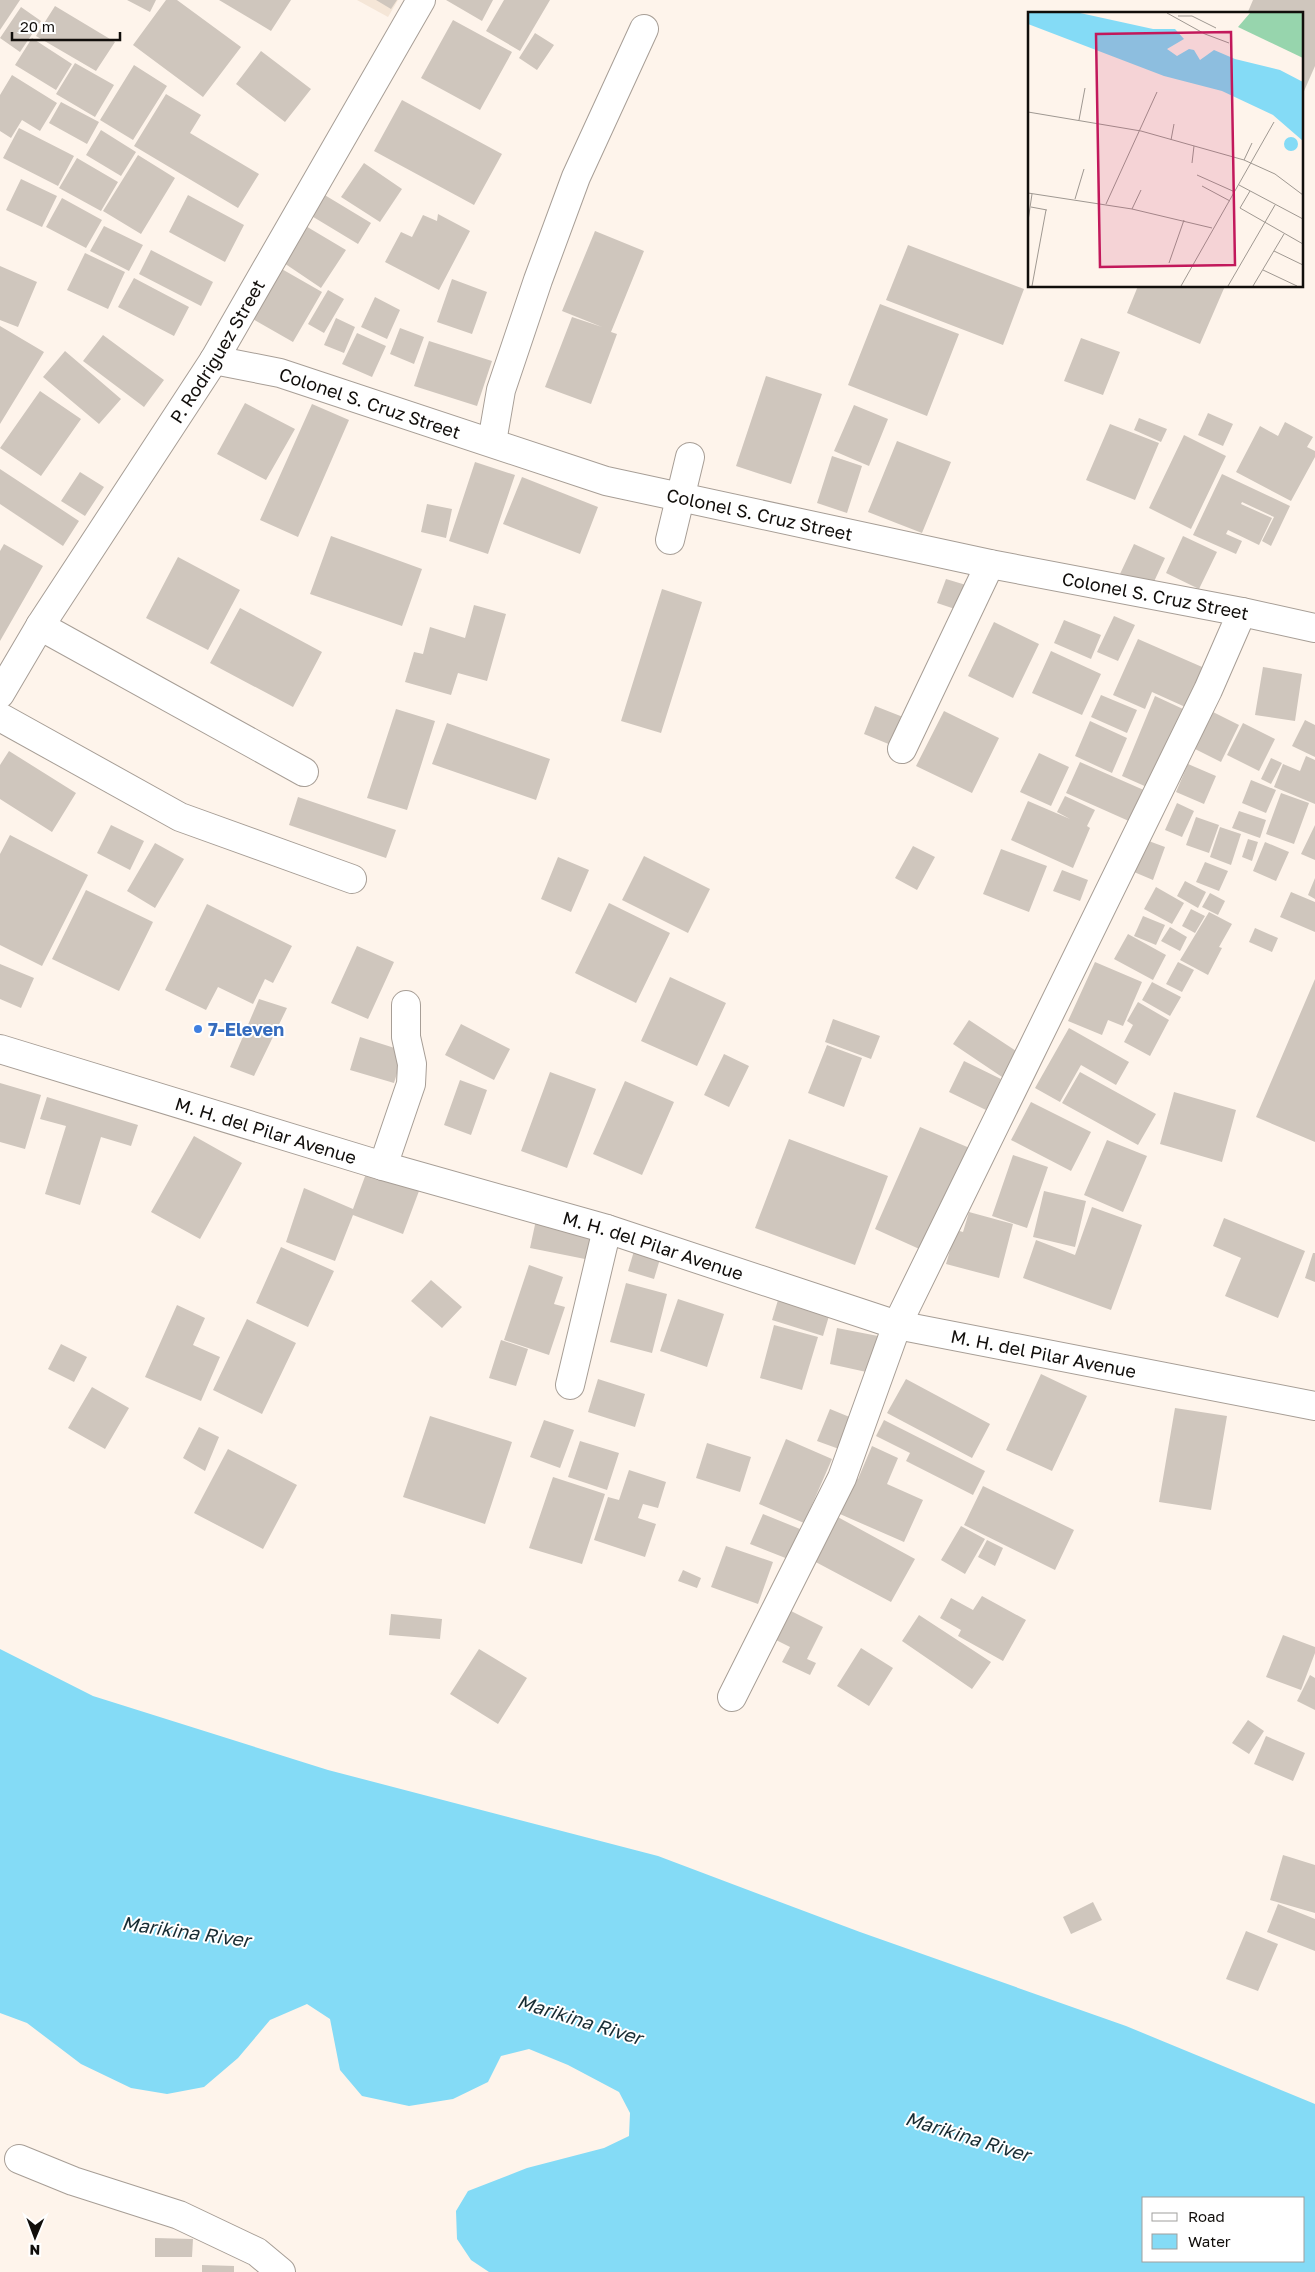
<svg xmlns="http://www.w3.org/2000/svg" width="1315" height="2272" font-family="'Golos Text',sans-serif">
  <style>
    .built { fill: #f5e6d7 }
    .water { fill: #84dbf6; fill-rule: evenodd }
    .building { fill: #cfc6bd }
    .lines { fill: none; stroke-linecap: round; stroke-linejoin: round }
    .minor-casing { stroke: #a79e96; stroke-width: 30 }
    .minor { stroke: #fff; stroke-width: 28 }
    .shop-dot { fill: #3f7fe0; stroke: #fff; stroke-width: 2 }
    .labels { text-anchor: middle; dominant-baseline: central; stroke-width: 4; stroke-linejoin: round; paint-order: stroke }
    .street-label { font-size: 18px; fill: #110e0b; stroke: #fff }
    .shop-label { font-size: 18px; font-weight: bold; fill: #366cbe; stroke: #fff; text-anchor: start }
    .water-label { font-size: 19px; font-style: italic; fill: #182c33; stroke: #fff }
    .inset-road { fill: none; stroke: #9f9891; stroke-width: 1 }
    .view { fill: #c2185b; fill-opacity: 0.15; stroke: #c2185b; stroke-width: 2.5 }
    .inset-edge { fill: none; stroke: #110e0b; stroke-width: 2.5 }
  </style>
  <rect width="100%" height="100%" fill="#fef4eb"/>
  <path class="built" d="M357 0H398L388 17Z"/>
  <path class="water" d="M0 1649 93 1696 328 1770 658 1856 860 1932 1126 2026 1315 2104V2272H489L471 2260 457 2239 456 2211 468 2191 527 2168 604 2148 629 2136 630 2113 619 2092 568 2065 529 2049 501 2056 488 2082 453 2099 409 2106 362 2096 340 2070 330 2019 307 2004 270 2020 238 2058 204 2087 167 2094 131 2088 81 2064 27 2023 0 2013ZM1144 2198H1304V2261H1144Z"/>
  <path class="building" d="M0 0H20L0 30Z
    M127 0H156L150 12Z
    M166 0H177L241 47 203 97 133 45Z
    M219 0H291L271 31Z
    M376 0H397L391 9Z
    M446 0H493L482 21Z
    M504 0H550L520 51 486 31Z
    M1253 0H1315V66L1301 98V14H1247Z
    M55 6 115 42 96 71 36 36Z
    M21 7 41 21 20 52 0 38Z
    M453 20 512 52 480 110 421 78Z
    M535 33 554 45 537 70 519 58Z
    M32 38 72 64 56 90 15 65Z
    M261 51 311 89 285 122 236 84Z
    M75 63 114 85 95 117 56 94Z
    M134 65 167 86 133 140 100 120Z
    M12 75 57 103 40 131 22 120 11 138 0 131V95Z
    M166 94 201 115 190 133 259 174 238 208 134 146Z
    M402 100 502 154 474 205 374 151Z
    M61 102 99 122 87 144 49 123Z
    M19 128 74 156 58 186 3 158Z
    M101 130 136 152 121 176 86 155Z
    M138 155 175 178 141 234 103 211Z
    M77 158 118 182 101 211 59 188Z
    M364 163 402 189 380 222 341 197Z
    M21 179 57 196 42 227 6 210Z
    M323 194 371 223 358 244 310 215Z
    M188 195 244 225 225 262 169 232Z
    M62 198 102 220 86 248 46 227Z
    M438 214 470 231 439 290 385 262 401 232 412 237 423 215 437 221Z
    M304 225 346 250 321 288 281 261Z
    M104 226 143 245 129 271 90 251Z
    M595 231 644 251 611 332 617 334 591 404 545 387 572 317 602 327 562 311Z
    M908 245 1024 289 1003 345 886 300Z
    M151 250 213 282 201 306 139 274Z
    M85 253 125 272 108 309 67 290Z
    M0 266 37 282 18 327 0 320Z
    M280 268 322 292 293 342 251 318Z
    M134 278 189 307 174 336 118 307Z
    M452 279 487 292 472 334 437 322Z
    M1138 286H1225L1200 344 1127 313Z
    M328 290 344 299 324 333 308 324Z
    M375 297 400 310 387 339 361 327Z
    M880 304 959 334 927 416 848 385Z
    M336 318 355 327 344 353 324 345Z
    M0 326 44 352 0 424Z
    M400 328 424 337 414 364 390 354Z
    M357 333 386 346 372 377 342 364Z
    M103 335 164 380 144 407 83 361Z
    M1081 338 1120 352 1103 395 1064 381Z
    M429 341 492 361 477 406 414 386Z
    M65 351 121 399 99 424 43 377Z
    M766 376 822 394 791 484 736 466Z
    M40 391 81 419 41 476 0 448Z
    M245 403 295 429 266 480 217 454Z
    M312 404 349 420 298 537 260 520Z
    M854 405 888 419 869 466 834 451Z
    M1208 413 1233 424 1223 446 1198 435Z
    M1139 418 1167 429 1161 442 1134 430Z
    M1285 422 1313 437 1307 447 1315 451V457L1291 501 1236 472 1260 426 1278 436Z
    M1110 424 1159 443 1135 500 1086 480Z
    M1184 435 1226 456 1191 529 1149 508Z
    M897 441 951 462 922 533 868 512Z
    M832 456 862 466 847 513 817 503Z
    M475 462 515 475 488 554 449 541Z
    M0 469 79 521 63 546 0 504Z
    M80 472 104 487 85 516 61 501Z
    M1222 474 1290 506 1271 546 1262 541 1274 517 1242 502 1241 504 1272 518 1259 545 1228 530 1226 534 1242 541 1236 554 1193 535Z
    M522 477 598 507 580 554 503 524Z
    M427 504 452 509 446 538 421 532Z
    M331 536 422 569 402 626 310 594Z
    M1183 536 1217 552 1199 589 1166 573Z
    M4 544 43 566 0 641V551Z
    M1134 544 1165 558 1151 588 1120 574Z
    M178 557 240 590 208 650 146 618Z
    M946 579 966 585 958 610 937 603Z
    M662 589 702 602 661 733 621 721Z
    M474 605 506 614 487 681 458 673 451 695 405 682 414 652 423 654 430 627 465 638Z
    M240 608 322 652 293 707 210 663Z
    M1114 616 1135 625 1118 661 1097 652Z
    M1064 620 1101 635 1091 659 1054 643Z
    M994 622 1039 644 1013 698 968 676Z
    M1138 639 1209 670 1192 710 1152 692 1145 709 1113 695Z
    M1051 651 1101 674 1082 715 1032 693Z
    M1263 667 1302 674 1295 721 1255 715Z
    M1101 695 1137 710 1127 733 1091 717Z
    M1155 696 1183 709 1149 788 1122 776Z
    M875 706 903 717 891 745 864 734Z
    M396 709 435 721 407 810 367 798Z
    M1207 709 1239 725 1221 762 1189 746Z
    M944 711 999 738 972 793 916 766Z
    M1305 720 1315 725V757L1292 746Z
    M1090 721 1127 738 1112 773 1075 756Z
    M447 723 550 759 536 800 432 764Z
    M1243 723 1275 739 1259 771 1227 755Z
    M9 751 76 793 52 832 0 799V765Z
    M1039 753 1069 767 1051 806 1020 792Z
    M1306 756 1315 760V804L1274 787 1283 764 1300 771Z
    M1271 758 1282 763 1271 784 1261 779Z
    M1080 762 1146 791 1131 822 1066 793Z
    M1188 764 1216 776 1204 804 1176 792Z
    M1251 780 1276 790 1266 813 1242 803Z
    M1281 793 1309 803 1294 844 1266 834Z
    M1065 796 1095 810 1087 826 1090 828 1073 868 1011 840 1028 801 1070 819 1057 812Z
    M298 797 396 830 386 858 289 825Z
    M1177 803 1194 811 1182 837 1165 830Z
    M1239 811 1266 820 1260 838 1232 828Z
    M1196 817 1219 825 1209 853 1186 845Z
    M111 825 144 841 130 870 97 853Z
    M1315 825V860L1301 854Z
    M1220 827 1241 834 1231 865 1210 857Z
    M10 835 88 875 42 966 0 945V854Z
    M1248 839 1258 842 1252 861 1242 857Z
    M1146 840 1165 847 1153 880 1134 872Z
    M1265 842 1289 852 1276 881 1253 871Z
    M155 843 184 859 155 908 127 891Z
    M913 846 935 857 917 890 895 878Z
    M1001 849 1047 866 1029 912 983 894Z
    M644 856 710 889 688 933 622 900Z
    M558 857 589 870 571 912 541 899Z
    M1205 862 1228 871 1219 891 1196 882Z
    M1062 870 1088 880 1080 901 1053 891Z
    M1315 878V899L1308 895Z
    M1185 881 1206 892 1198 908 1177 896Z
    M1156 887 1184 903 1172 924 1144 909Z
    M86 890 153 922 119 991 52 959Z
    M1291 892 1315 902V932L1280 917Z
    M1210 893 1225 901 1218 915 1202 907Z
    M609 903 670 933 636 1003 575 973Z
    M207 904 292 946 273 983 265 979 253 1004 218 987 206 1010 165 990Z
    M1191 909 1205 916 1195 933 1182 926Z
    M1209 912 1232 924 1219 947 1222 948 1208 975 1180 960Z
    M1143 916 1165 925 1156 945 1134 936Z
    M1170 927 1187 937 1180 951 1161 941Z
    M1255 928 1278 938 1272 952 1249 942Z
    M1128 934 1166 955 1153 980 1114 959Z
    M357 946 394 962 368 1019 331 1003Z
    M1095 962 1142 982 1123 1026 1108 1020 1102 1035 1068 1021Z
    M1178 962 1194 970 1182 992 1166 984Z
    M0 964 34 978 21 1008 0 999Z
    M670 977 726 1003 697 1066 641 1041Z
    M1315 979V1142L1256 1117Z
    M1152 982 1181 997 1170 1016 1142 1000Z
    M259 999 287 1008 254 1076 230 1067Z
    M1138 1002 1169 1020 1150 1056 1124 1042 1133 1025 1127 1021Z
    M833 1019 880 1036 871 1059 825 1042Z
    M969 1020 1022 1055 1005 1079 953 1044Z
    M461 1024 510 1049 494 1080 445 1055Z
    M1069 1028 1129 1062 1116 1085 1081 1065 1060 1102 1035 1088Z
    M360 1037 404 1051 394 1083 350 1070Z
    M827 1045 862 1058 844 1107 808 1093Z
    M724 1054 749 1066 729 1107 704 1095Z
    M964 1061 1001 1079 986 1110 949 1092Z
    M550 1072 596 1089 567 1168 521 1151Z
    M1080 1072 1156 1114 1138 1145 1062 1103Z
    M460 1080 487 1090 471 1135 444 1125Z
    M625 1081 674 1102 642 1175 593 1154Z
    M0 1083 41 1095 25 1149 0 1142Z
    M1174 1092 1236 1110 1222 1162 1160 1144Z
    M47 1097 138 1125 131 1146 101 1137 80 1205 45 1194 66 1126 40 1119Z
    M1031 1102 1091 1132 1071 1171 1011 1140Z
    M920 1127 972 1149 926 1252 875 1229Z
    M194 1136 242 1163 200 1239 151 1212Z
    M789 1139 888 1176 855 1265 755 1228Z
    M1107 1140 1147 1156 1123 1212 1084 1195Z
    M1013 1155 1048 1167 1027 1228 992 1216Z
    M367 1171 419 1191 403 1234 353 1215 335 1261 286 1242 304 1188 353 1209Z
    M1044 1191 1086 1201 1075 1247 1033 1237Z
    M1092 1207 1142 1225 1111 1310 1023 1278 1036 1240 1075 1255Z
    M969 1212 1013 1224 999 1278 946 1264 956 1230 963 1232Z
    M1224 1218 1305 1251 1278 1318 1225 1296 1241 1258 1213 1246Z
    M536 1220 601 1233 595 1261 530 1248Z
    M281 1247 334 1271 308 1327 256 1303Z
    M634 1251 660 1259 654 1279 628 1271Z
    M1313 1253H1315V1282L1305 1278Z
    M529 1265 563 1277 554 1304 565 1307 549 1355 504 1340Z
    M431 1280 462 1307 442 1328 411 1301Z
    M626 1283 667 1294 652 1353 610 1342Z
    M781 1290 832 1306 823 1336 772 1320Z
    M678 1299 724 1314 707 1367 660 1351Z
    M177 1305 205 1318 193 1345 220 1357 201 1401 145 1377Z
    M247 1319 296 1343 262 1414 213 1390Z
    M774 1325 818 1337 802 1390 760 1378Z
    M837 1328 878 1336 871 1373 830 1364Z
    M501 1340 528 1349 516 1386 489 1378Z
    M61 1344 87 1357 74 1382 48 1369Z
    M1041 1374 1087 1396 1052 1471 1006 1450Z
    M598 1379 645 1394 635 1427 588 1412Z
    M906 1379 990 1424 972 1458 887 1413Z
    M92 1387 129 1408 105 1449 68 1428Z
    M1175 1408 1227 1416 1211 1510 1159 1502Z
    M830 1409 852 1418 839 1449 817 1441Z
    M430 1416 512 1442 485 1524 403 1497Z
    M544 1420 574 1430 560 1468 530 1457Z
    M884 1420 985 1471 973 1495 906 1461 910 1453 876 1436Z
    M199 1427 219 1437 205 1471 183 1458Z
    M786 1439 832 1459 804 1523 759 1504Z
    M580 1441 619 1453 607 1490 568 1477Z
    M707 1443 751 1457 740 1492 696 1478Z
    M872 1446 898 1458 887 1484 923 1500 904 1542 833 1511 849 1474 858 1479Z
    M228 1449 297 1485 263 1549 194 1513Z
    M629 1470 666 1482 658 1508 643 1504 638 1518 656 1524 645 1557 594 1540 608 1497 619 1500Z
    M553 1477 605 1494 582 1564 529 1548Z
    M983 1486 1074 1530 1055 1570 964 1525Z
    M763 1514 800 1529 788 1559 750 1544Z
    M834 1515 915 1559 891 1602 810 1559Z
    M961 1526 985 1539 965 1574 941 1560Z
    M987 1540 1003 1548 995 1566 978 1557Z
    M726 1546 773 1562 758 1604 711 1587Z
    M683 1570 701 1578 697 1588 678 1581Z
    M982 1596 1026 1620 1003 1661 958 1636 961 1630 940 1618 951 1598 973 1610Z
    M781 1606 823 1627 807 1659 816 1663 810 1675 782 1662 790 1647 766 1635Z
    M391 1614 442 1619 440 1639 389 1635Z
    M919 1615 991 1662 972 1689 902 1641Z
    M1283 1635 1315 1647V1653L1301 1690 1266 1677Z
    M861 1648 893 1668 869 1706 837 1686Z
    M479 1649 527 1678 498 1724 450 1694Z
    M1310 1675 1315 1678V1710L1297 1701Z
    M1248 1720 1264 1731 1249 1754 1232 1743Z
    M1266 1736 1305 1753 1293 1781 1254 1764Z
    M1283 1855 1315 1865V1913L1270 1900Z
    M1093 1902 1102 1920 1071 1934 1063 1917Z
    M1278 1904 1315 1919V1951L1267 1932Z
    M1246 1931 1278 1944 1258 1991 1226 1979Z
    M155 2238 193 2239 192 2257H155Z
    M202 2265 234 2266V2272H202Z"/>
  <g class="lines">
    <g class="minor-casing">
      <g id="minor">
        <path id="s1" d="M214 360 280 373 606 481 990 564 1242 612 1315 628"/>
        <path d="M492 442 501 390 538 280 576 177 644 29"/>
        <path d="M670 540 690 457"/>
        <path d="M40 626 304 772"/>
        <path id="s2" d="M0 694 40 626 214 360 421 0"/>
        <path d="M0 717 180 817 352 879"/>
        <path d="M902 749 990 564"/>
        <path id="s3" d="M0 1049 383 1166 607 1229 897 1325 1315 1406"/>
        <path d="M383 1166 411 1084 412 1064 406 1037V1005"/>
        <path d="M570 1385 607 1229"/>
        <path d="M732 1697 842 1478 897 1325 1208 690 1242 612"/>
        <path d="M19 2159 73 2181 179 2215 257 2252 281 2272"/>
      </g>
    </g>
    <use href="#minor" class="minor"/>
  </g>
  <circle class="shop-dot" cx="198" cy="1029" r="5"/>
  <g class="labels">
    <g class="street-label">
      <text stroke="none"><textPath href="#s2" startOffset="406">P. Rodriguez Street</textPath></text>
      <text stroke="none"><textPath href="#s1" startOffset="162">Colonel S. Cruz Street</textPath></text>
      <text stroke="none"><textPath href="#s1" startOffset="568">Colonel S. Cruz Street</textPath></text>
      <text stroke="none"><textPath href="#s1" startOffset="972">Colonel S. Cruz Street</textPath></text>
      <text stroke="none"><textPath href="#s3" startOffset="278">M. H. del Pilar Avenue</textPath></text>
      <text stroke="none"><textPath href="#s3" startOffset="682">M. H. del Pilar Avenue</textPath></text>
      <text stroke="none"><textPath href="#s3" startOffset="1088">M. H. del Pilar Avenue</textPath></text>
    </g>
    <g class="shop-label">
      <text x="208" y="1029">7-Eleven</text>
    </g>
    <g class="water-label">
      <text transform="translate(186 1931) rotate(8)">Marikina River</text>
      <text transform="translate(580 2019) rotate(17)">Marikina River</text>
      <text transform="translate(968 2136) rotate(17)">Marikina River</text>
    </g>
  </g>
  <g transform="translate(1028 12)">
    <rect width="275" height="275" fill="#fef4eb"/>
    <path d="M222 1H275V46L210 15Z" fill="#97d5ad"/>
    <path d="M0 1H52L125 17H147L156 27 139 37 149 44 161 37 166 38 172 48 186 38 207 47 252 58 275 70V129L245 103 194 79 136 64 0 12ZM256 132a7 7 0 1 1 14 0a7 7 0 1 1-14 0Z" fill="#84dbf6"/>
    <path class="inset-road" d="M139 1 177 22 201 31M150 4H164L188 16M0 100 113 119 216 148 247 162 275 183M51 108 57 76M143 128 146 112M216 148 224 131M164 151 166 134M169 163 207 180M211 173 275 207M174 174 202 189M222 179 212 196 275 232M0 181 104 197 184 216M47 187 56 157M78 192 129 80M3 195 19 198M104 197 113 178M0 209 4 182M246 239 275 253M141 251 156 208M235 258 269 274M4 274 18 198M153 274 246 110M200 274 247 193M225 274 256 222"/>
    <path class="view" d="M203 20 207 253 72 255 68 22Z"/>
    <rect width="275" height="275" class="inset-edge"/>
  </g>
  <rect x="1142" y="2197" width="162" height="65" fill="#ffffff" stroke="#a09f9d"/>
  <rect x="1152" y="2213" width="25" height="8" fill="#ffffff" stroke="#a09f9d"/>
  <text x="1188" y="2222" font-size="15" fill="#110e0b">Road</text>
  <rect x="1152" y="2234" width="25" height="15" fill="#84dbf6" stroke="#a09f9d"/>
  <text x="1188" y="2247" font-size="15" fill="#110e0b">Water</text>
  <g transform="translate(35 2237) rotate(181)" stroke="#ffffff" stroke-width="4" paint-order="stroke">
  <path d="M0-4L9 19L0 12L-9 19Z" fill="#110e0b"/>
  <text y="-8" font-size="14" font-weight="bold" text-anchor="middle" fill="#110e0b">N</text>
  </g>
  <path d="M12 32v8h108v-8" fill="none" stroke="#110e0b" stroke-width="2.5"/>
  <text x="20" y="32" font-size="15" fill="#110e0b" stroke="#ffffff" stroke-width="4" paint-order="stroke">20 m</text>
</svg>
